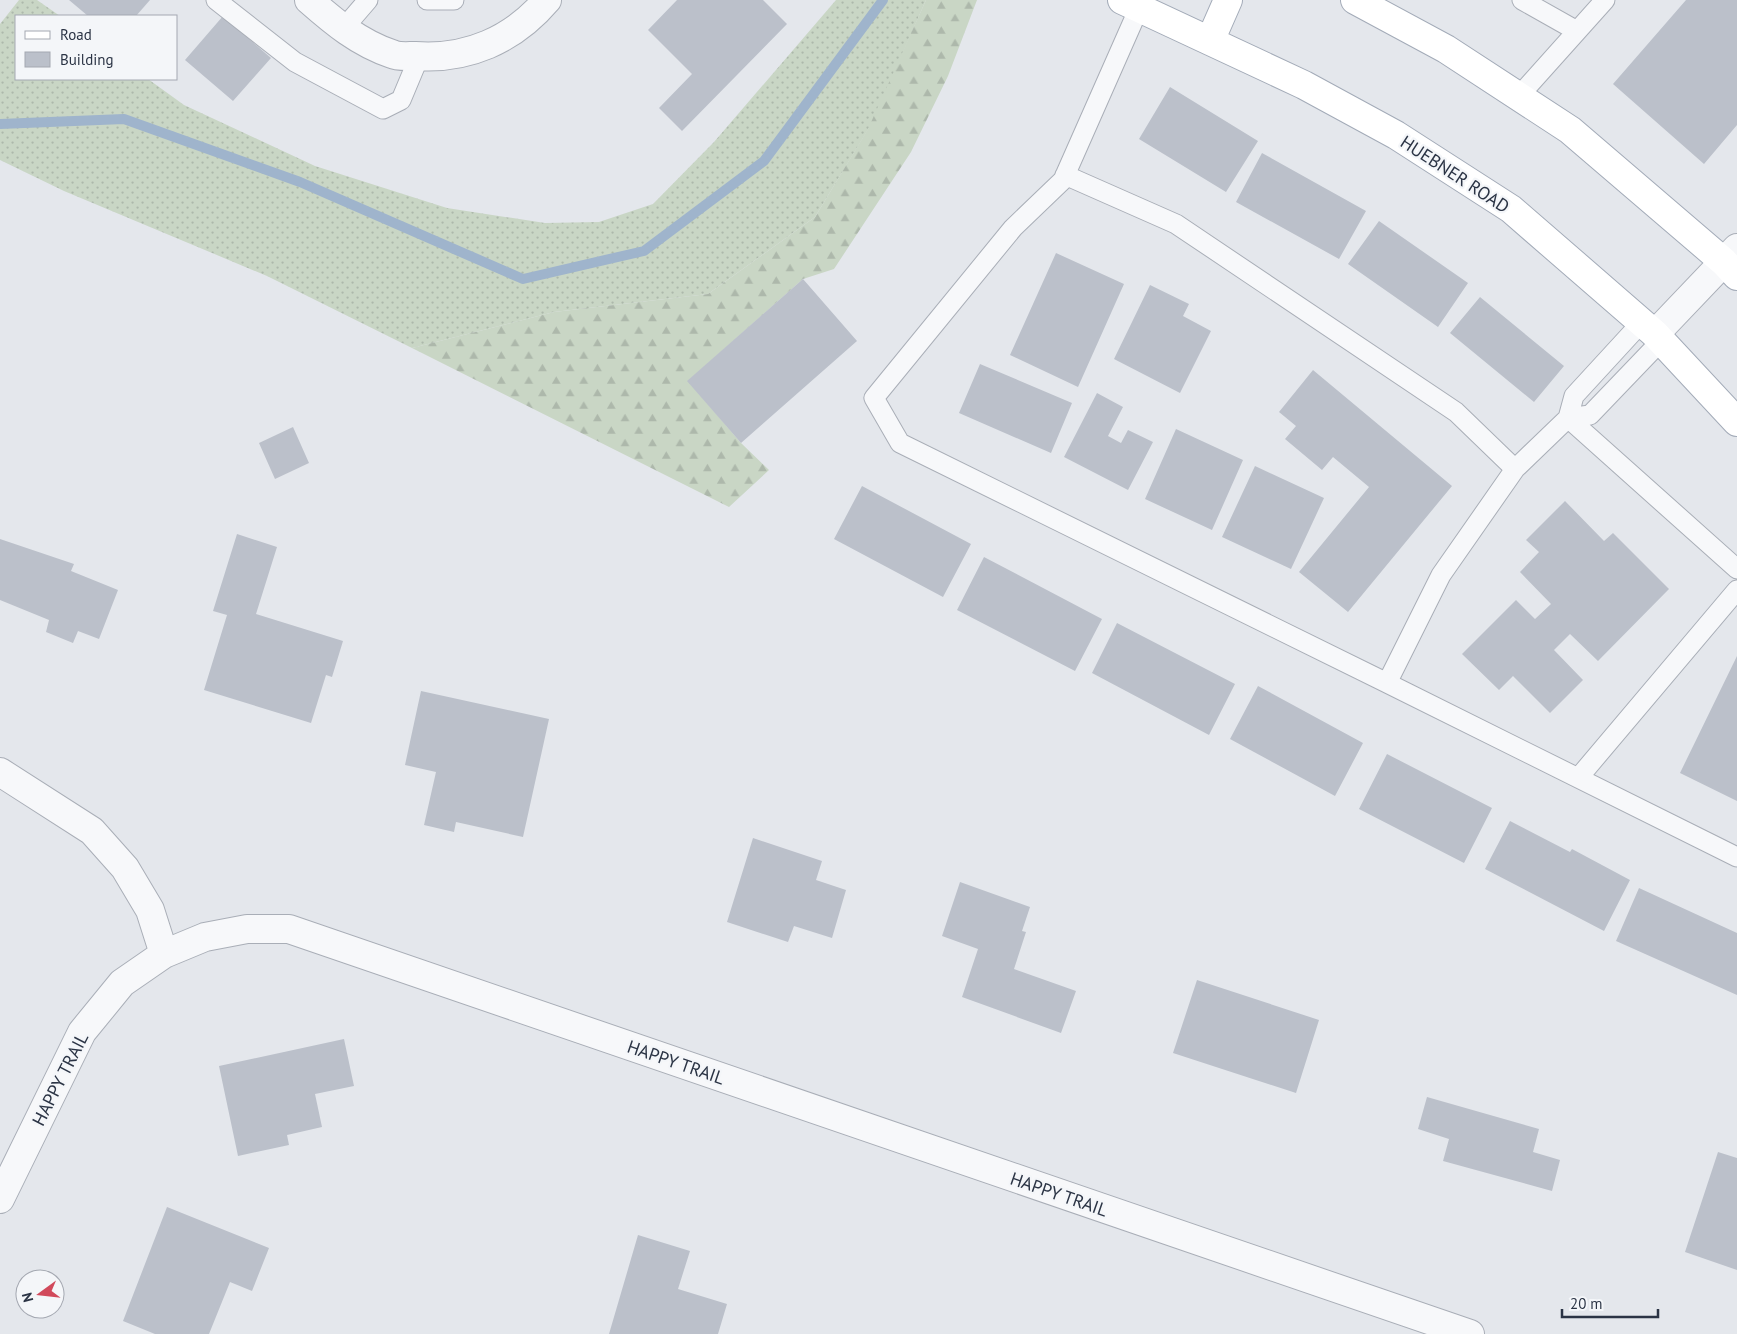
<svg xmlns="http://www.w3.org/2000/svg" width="1737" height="1334" font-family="'PT Sans',sans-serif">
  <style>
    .grass { fill: url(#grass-dots) }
    .forest { fill: url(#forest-firs) }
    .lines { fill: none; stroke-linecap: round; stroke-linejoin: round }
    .stream { stroke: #9fb4cc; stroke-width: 10 }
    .building { fill: #bbc0ca }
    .service-casing { stroke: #a9aeb7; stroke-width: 21 }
    .minor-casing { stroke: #a9aeb7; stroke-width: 30 }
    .primary-casing { stroke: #a3abb8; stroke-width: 30 }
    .service { stroke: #f7f8fa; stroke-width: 19 }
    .minor { stroke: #f7f8fa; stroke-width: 28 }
    .primary { stroke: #fff; stroke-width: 28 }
    .labels { text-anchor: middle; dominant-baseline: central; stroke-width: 4.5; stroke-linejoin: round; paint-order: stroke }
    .street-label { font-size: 18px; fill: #2b3445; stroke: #f4f6f9 }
  </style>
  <defs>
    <pattern id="grass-dots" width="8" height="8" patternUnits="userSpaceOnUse" patternTransform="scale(1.25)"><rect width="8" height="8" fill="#c9d6c5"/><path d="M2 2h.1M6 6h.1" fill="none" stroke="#adb8ab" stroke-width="1.8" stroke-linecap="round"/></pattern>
    <pattern id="forest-firs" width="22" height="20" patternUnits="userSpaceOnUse" patternTransform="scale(1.25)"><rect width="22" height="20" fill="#c9d6c5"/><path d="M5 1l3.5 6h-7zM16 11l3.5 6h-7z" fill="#adb8ab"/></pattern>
  </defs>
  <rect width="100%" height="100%" fill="#e4e7ec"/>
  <path class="grass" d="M19 0H37L60 16H16V79H148L184 105 315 166 447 208 545 223 599 222 653 204 714 142 836 0H926L872 123 815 217 708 294 554 312 412 348 267 276 64 191 0 160V24Z"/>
  <path class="forest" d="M926 0H977L948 76 911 152 834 269 803 279 688 381 741 443 769 470 729 507 412 348 554 312 708 294 815 217 868 129Z"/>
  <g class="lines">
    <path class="stream" d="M0 124 124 119 300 182 523 279 644 251 764 161 883 0"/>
  </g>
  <path class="building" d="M69 0H150L136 16H88Z
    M677 0H763L787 24 682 131 659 108 692 74 648 30Z
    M1686 0H1737V125L1704 164 1613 84Z
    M223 16 271 58 233 101 185 60Z
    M1170 87 1258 141 1226 192 1139 139Z
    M1262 153 1366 211 1339 259 1236 202Z
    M1379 221 1468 283 1438 327 1348 264Z
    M1056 253 1124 284 1078 387 1010 355Z
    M803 279 857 341 741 443 687 381Z
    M1150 285 1189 304 1183 316 1211 331 1180 393 1114 359Z
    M1480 297 1564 366 1534 402 1450 333Z
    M980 364 1072 403 1051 453 959 413Z
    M1313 370 1452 486 1348 612 1299 572 1369 487 1333 457 1322 470 1285 439 1296 426 1279 412Z
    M1097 393 1123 407 1108 436 1121 443 1128 430 1153 442 1128 490 1064 457Z
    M293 427 309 463 275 479 259 443Z
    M1176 429 1243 460 1212 530 1145 499Z
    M1255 466 1324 498 1291 569 1222 537Z
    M862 486 971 544 943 597 834 539Z
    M1565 501 1604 541 1613 533 1669 589 1598 661 1570 634 1554 650 1583 680 1550 713 1513 676 1499 690 1462 654 1516 600 1535 619 1551 604 1520 572 1539 552 1526 540Z
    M237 534 277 547 256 614 343 641 332 677 326 675 311 723 204 690 227 615 213 611Z
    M0 539 74 564 71 571 118 590 99 639 78 631 73 643 46 632 49 620 0 600Z
    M984 557 1102 619 1075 671 957 610Z
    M1117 623 1235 684 1209 735 1092 673Z
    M1737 656V801L1680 773Z
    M1258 686 1363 743 1335 796 1230 739Z
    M421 691 549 719 523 837 456 822 454 832 424 825 436 772 405 765Z
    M1387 754 1492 808 1464 863 1359 809Z
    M1510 821 1570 852 1572 849 1630 880 1604 931 1485 869Z
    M753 838 822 861 816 880 846 890 832 938 794 926 788 942 727 922Z
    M960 882 1030 907 1022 931 1026 932 1014 969 1076 991 1061 1033 962 997 978 949 942 936Z
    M1639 888 1737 933V995L1616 941Z
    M1197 980 1319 1020 1296 1093 1173 1053Z
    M344 1039 354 1086 315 1094 322 1127 287 1135 289 1145 238 1156 219 1066Z
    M1427 1097 1539 1129 1533 1152 1560 1160 1552 1191 1443 1161 1449 1139 1418 1129Z
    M1718 1152 1737 1158V1270L1685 1252Z
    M167 1207 269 1248 252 1291 230 1282 209 1334H155L123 1321Z
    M638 1235 690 1251 678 1289 727 1304 718 1334H609Z"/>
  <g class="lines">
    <g class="service-casing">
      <path id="service" d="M216 0 295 62 383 109 401 100 419 57
        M427 0H454
        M1522 0 1577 31
        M1139 8 1063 180 1013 228 874 398 900 443 1387 683
        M343 29 368 0
        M1519 96 1605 0
        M1065 175 1176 224 1456 412 1515 469
        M1642 322 1574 396 1568 418 1515 469 1441 575 1387 683 1737 857
        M1568 418 1737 569
        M1568 418 1590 415 1661 341
        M1579 777 1737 590"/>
    </g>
    <g class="minor-casing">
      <path id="minor" d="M309 0C334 22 359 43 392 54 398 57 407 56 415 56 467 60 513 40 547 0
        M1655 334 1737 248
        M0 772 92 831 125 868 150 910 164 954
        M0 1199 82 1032 122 983 164 954 205 937 247 929H289L1470 1334"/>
    </g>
    <g class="primary-casing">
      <path id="primary" d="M1122 0 1304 85 1396 135 1511 209 1655 334 1737 422
        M1355 0 1446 49 1570 130 1724 262 1737 276
        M1210 41 1228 0"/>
    </g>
    <use href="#service" class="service"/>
    <use href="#minor" class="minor"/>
    <use href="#primary" class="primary"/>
  </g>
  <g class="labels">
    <g class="street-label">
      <text transform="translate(1455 174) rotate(33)">HUEBNER ROAD</text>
      <text transform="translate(676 1062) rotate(19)">HAPPY TRAIL</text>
      <text transform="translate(60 1079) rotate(-63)">HAPPY TRAIL</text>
      <text transform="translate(1059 1194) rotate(19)">HAPPY TRAIL</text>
    </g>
  </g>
  <rect x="15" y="15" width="162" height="65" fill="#f4f6f9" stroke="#a4a8b1"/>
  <rect x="25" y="31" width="25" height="8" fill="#ffffff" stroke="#a4a8b1"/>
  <text x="60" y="40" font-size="15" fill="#2b3445">Road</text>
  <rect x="25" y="52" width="25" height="15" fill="#bbc0ca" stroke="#a4a8b1"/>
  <text x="60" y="65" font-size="15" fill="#2b3445">Building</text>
  <g transform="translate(40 1294) rotate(255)"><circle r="24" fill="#f4f6f9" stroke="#a4a8b1"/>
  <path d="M0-4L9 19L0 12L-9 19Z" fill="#d1495b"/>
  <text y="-8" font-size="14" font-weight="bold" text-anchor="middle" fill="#2b3445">N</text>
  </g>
  <path d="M1562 1309v8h96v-8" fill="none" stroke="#2b3445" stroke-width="2.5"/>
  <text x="1570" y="1309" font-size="15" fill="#2b3445" stroke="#f4f6f9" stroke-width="4" paint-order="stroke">20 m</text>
</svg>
